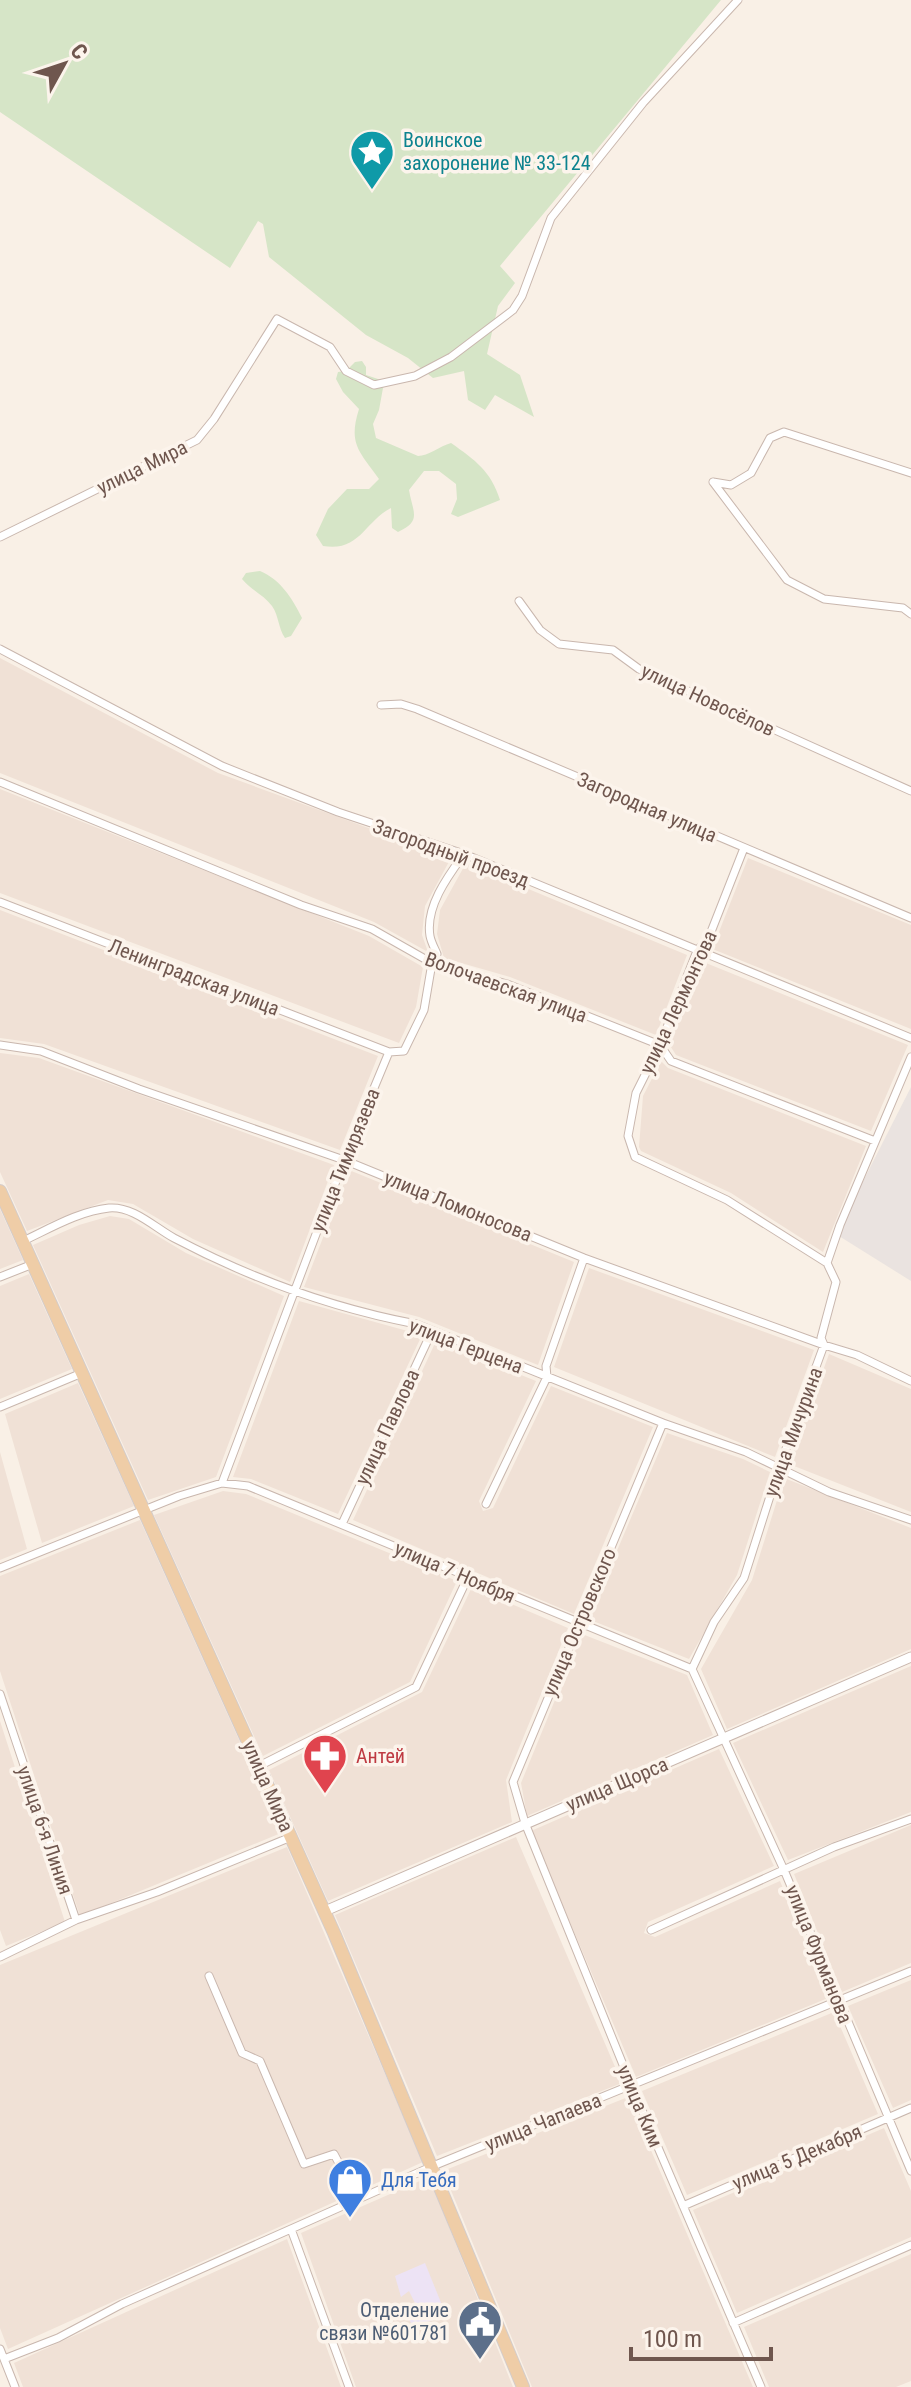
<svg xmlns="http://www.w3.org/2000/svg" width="911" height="2387" font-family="'Roboto Condensed',sans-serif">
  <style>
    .residential { fill: #f0e1d6 }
    .industrial { fill: #eae3e0 }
    .education { fill: #ede3f5 }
    .green { fill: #d6e5c7 }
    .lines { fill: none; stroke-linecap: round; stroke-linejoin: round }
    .minor-casing { stroke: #c9b7ae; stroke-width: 9 }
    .tertiary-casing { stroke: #c9b7ae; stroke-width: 11 }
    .primary-casing { stroke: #d4ccca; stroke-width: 14 }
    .minor { stroke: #fff; stroke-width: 7 }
    .tertiary { stroke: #fff; stroke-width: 9 }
    .primary { stroke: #efcda7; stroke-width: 12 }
    .labels { text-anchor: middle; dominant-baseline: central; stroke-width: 7; stroke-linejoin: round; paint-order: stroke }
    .culture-label { font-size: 20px; fill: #0d838f; stroke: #fcf4ec; text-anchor: start }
    .street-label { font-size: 20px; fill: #6f564e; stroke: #fcf4ec }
    .health-label { font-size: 20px; fill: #be3a42; stroke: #fcf4ec; text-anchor: start }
    .shop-label { font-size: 20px; fill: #366cbe; stroke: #fcf4ec; text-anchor: start }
    .service-label { font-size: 20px; fill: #4e5e75; stroke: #fcf4ec; text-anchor: end }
  </style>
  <rect width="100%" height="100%" fill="#f9f0e6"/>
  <path class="residential" d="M0 658 218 773 451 858 425 906 422 935 428 952 374 922 0 773Z
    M0 789 369 936 423 967 416 1007 399 1043 0 893Z
    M748 858 911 925V1029L710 948 715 942Z
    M466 863 687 955 656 1035 510 977 444 958 437 934 440 910Z
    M0 910 378 1056 340 1150 44 1044 0 1038Z
    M701 961 908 1045 871 1131 676 1055 669 1044Z
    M0 1053 39 1058 334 1165 290 1282 193 1239 133 1204 108 1200 27 1231 0 1172Z
    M661 1061 668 1068 866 1146 823 1252 731 1193 641 1151 639 1147 643 1096Z
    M349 1170 574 1262 538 1365 419 1317 304 1287Z
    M0 1209 23 1260 0 1269Z
    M110 1216 129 1219 186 1253 284 1296 216 1477 148 1500 33 1245 79 1225Z
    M589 1268 814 1350 775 1457 554 1367Z
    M29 1274 72 1369 0 1399V1286Z
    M299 1301 422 1335 338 1514 251 1479 233 1477Z
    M436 1341 536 1381 479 1501 483 1511 493 1508 551 1386 653 1427 574 1614 353 1520Z
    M829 1354 911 1389V1512L789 1464Z
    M78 1383 134 1506 42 1543 5 1414Z
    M667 1433 743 1459 770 1472 737 1575 689 1659 588 1619Z
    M0 1452 27 1549 0 1560Z
    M784 1478 911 1528V1649L727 1729 701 1669 752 1580Z
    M223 1491 246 1494 457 1581 410 1682 263 1756 154 1515Z
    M140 1520 281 1833 80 1916 0 1671V1576Z
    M472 1587 568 1628 506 1780 512 1822 328 1901 269 1770 422 1692Z
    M582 1634 687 1675 713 1735 527 1816 521 1783Z
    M911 1666V1812L788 1860 733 1743Z
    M0 1721 65 1922 6 1946 0 1930Z
    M719 1749 774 1866 648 1922 644 1933 655 1937 780 1881 828 1998 636 2077 531 1831Z
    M911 1825V1963L842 1992 794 1874Z
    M516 1837 622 2083 437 2156 335 1915Z
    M287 1847 423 2162 8 2349 0 2328V1965Z
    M911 1980V2100L893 2108 848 2006Z
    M834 2012 878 2114 687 2195 642 2091Z
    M628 2097 753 2387H532L443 2171Z
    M884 2128 911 2191V2237L737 2313 693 2210Z
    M429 2177 513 2387H356L301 2233Z
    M287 2239 341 2387H23L14 2363Z
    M911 2254V2381L896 2387H769L744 2327Z"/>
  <path class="industrial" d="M911 1087V1281L839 1236 851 1205Z"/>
  <path class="education" d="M425 2263 446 2315 413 2327 404 2309 415 2303 409 2291 401 2297 395 2276Z"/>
  <path class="green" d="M0 0H721L500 266 515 283 498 306 487 354 520 375 534 417 495 395 485 410 468 400 464 371 433 378 408 358 366 335 269 257 263 224 258 221 230 268 0 112Z
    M362 361 366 367V375L387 382 383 388 379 410 373 424 376 438 418 456C428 456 440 446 451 443 475 460 491 471 500 500L458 517 451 514 457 499 456 484 439 471H424L409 490C413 513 422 521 398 532L392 528 391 508C364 522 360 552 323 546L316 535 328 509 347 489H369L379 479C359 451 348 444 359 409L343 392 336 379 338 372 346 371 355 362Z
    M260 571C281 580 292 598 302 618L291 636 285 638C278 628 279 616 272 606 264 595 251 590 242 579L246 573Z"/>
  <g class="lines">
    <g class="minor-casing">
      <path id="minor" d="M713 482 787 580 824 599 903 608 911 614
        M713 482 731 485 751 473 770 438 784 432 911 473
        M0 537 197 440 214 419 277 319 330 347 346 371 374 385 415 376 451 357 513 310 522 296 551 218 643 103 738 0
        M519 601 540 630 559 644 613 650 639 669 911 791
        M0 649 222 766 338 812 464 854 911 1038
        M381 705 401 704 417 709 911 918
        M0 782 301 905 372 929 432 963 507 984 660 1045 671 1061 875 1141
        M744 848 709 937 697 951 660 1045 636 1093 628 1136 635 1157 727 1200 827 1263
        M0 902 389 1052
        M0 1045 41 1051 139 1089 344 1160 584 1258 824 1345 857 1355 911 1381
        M23 1241C49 1229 79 1211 109 1208 133 1206 154 1227 174 1238 250 1278 332 1308 416 1324L663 1423 746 1452 829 1492 911 1520
        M0 1277 33 1264
        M0 1407 82 1373
        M663 1423 513 1782 525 1823 632 2087 761 2387
        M222 1483 344 1160 389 1052 404 1051 424 1010 432 963 437 954C435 949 431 942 430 936 425 907 448 876 464 854
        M486 1504 547 1377 546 1366 584 1258
        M342 1524 432 1331
        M0 1568 179 1496 222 1483 248 1486 692 1669 784 1870 911 2171
        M692 1669 714 1622 744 1578 779 1468 824 1345 821 1338 836 1282 827 1263 840 1225 911 1057
        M0 1694 76 1920
        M259 1766 416 1687 468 1577
        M651 1930 834 1847 911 1819
        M0 1957 76 1920 157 1892 291 1837
        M209 1976 242 2053 260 2061 304 2164 334 2154 358 2199
        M683 2206 911 2108
        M291 2229 349 2387
        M733 2323 911 2245
        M0 2349 15 2387
        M4 2359 58 2338 122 2304 433 2166 911 1971"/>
    </g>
    <g class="tertiary-casing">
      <path id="tertiary" d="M325 1911 911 1657"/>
    </g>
    <g class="primary-casing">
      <path id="primary" d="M0 1191 334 1933 523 2387"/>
    </g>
    <use href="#minor" class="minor"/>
    <use href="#tertiary" class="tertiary"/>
    <use href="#primary" class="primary"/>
  </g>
  <defs>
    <g id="sight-pin" transform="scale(2.3)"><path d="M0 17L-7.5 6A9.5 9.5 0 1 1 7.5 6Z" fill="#0f9aa8" stroke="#fcf4ec"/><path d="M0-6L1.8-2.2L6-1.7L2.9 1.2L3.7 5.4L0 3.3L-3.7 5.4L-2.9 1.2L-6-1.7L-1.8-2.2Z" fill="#fff"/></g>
    <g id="pharmacy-pin" transform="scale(2.3)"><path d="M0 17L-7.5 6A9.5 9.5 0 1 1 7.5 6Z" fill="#e0444e" stroke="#fcf4ec"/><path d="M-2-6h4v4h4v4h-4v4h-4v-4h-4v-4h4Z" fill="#fff"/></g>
    <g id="shop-pin" transform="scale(2.3)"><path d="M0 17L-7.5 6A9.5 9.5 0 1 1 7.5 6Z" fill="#3f7fe0" stroke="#fcf4ec"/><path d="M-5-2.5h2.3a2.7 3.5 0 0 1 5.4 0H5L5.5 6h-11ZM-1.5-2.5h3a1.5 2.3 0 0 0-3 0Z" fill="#fff"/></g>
    <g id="civic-pin" transform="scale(2.3)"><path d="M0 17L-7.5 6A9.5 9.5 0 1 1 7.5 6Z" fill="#5c6f8a" stroke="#fcf4ec"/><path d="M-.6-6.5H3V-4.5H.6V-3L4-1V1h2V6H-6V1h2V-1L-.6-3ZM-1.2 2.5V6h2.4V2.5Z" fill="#fff"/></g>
  </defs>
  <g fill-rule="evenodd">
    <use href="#sight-pin" x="372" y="152"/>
    <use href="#pharmacy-pin" x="325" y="1756"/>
    <use href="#shop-pin" x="350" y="2180"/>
    <use href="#civic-pin" x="480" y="2322"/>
  </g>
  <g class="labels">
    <g class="culture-label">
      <text x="403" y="140">Воинское<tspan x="403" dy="23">захоронение № 33-124</tspan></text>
    </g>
    <g class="street-label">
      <text transform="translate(142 467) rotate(-26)">улица Мира</text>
      <text transform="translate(708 700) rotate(25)">улица Новосёлов</text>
      <text transform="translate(647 807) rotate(23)">Загородная улица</text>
      <text transform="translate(451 853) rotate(20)">Загородный проезд</text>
      <text transform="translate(194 977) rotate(21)">Ленинградская улица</text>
      <text transform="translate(506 987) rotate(20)">Волочаевская улица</text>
      <text transform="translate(678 1002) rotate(-65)">улица Лермонтова</text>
      <text transform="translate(345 1160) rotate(-68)">улица Тимирязева</text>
      <text transform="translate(458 1206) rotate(22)">улица Ломоносова</text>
      <text transform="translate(466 1346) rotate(21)">улица Герцена</text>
      <text transform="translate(387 1427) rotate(-65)">улица Павлова</text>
      <text transform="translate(793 1432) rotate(-70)">улица Мичурина</text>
      <text transform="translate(455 1572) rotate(23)">улица 7 Ноября</text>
      <text transform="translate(579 1622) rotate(-67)">улица Островского</text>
      <text transform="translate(617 1784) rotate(-23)">улица Щорса</text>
      <text transform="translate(268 1786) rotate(66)">улица Мира</text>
      <text transform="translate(45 1830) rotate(71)">улица 6-я Линия</text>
      <text transform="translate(819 1954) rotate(68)">улица Фурманова</text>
      <text transform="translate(640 2106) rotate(67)">улица Ким</text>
      <text transform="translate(543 2122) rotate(-22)">улица Чапаева</text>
      <text transform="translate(797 2157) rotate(-23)">улица 5 Декабря</text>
    </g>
    <g class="health-label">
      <text x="356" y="1756">Антей</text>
    </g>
    <g class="shop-label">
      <text x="381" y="2180">Для Тебя</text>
    </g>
    <g class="service-label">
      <text x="449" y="2310">Отделение<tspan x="449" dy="23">связи №601781</tspan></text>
    </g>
  </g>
  <g transform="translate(64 64) rotate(50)" stroke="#fcf4ec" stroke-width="6" paint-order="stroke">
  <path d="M0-6L14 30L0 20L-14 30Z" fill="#6f564e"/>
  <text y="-12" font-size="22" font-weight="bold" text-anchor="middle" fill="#6f564e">С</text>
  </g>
  <path d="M631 2347v12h140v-12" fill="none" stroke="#6f564e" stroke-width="4"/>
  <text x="643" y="2347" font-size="24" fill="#6f564e" stroke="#fcf4ec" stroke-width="6" paint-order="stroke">100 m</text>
</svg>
